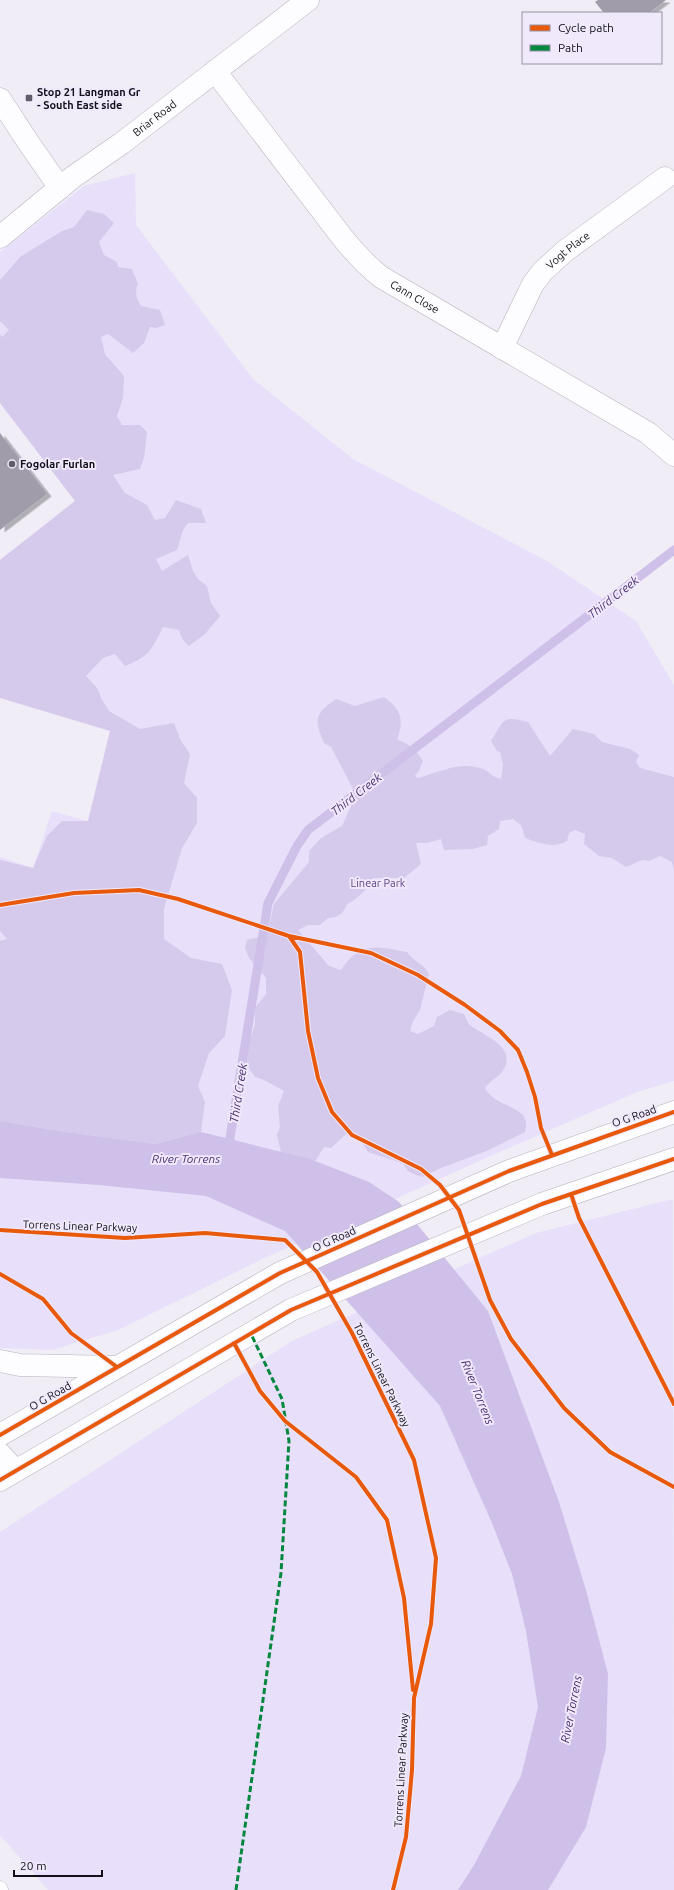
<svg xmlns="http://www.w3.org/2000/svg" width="674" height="1890" font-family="Ubuntu,sans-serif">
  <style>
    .green { fill: #e8dffa }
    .forest { fill: #d6caec }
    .water { fill: #cec0e8 }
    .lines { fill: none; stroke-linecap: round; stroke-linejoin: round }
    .stream { stroke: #cec0e8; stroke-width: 9 }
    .building { fill: #a19ca9; filter: url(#shadow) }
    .service-casing { stroke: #b7b3bd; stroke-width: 15 }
    .minor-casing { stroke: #b7b3bd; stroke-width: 23 }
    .secondary-casing { stroke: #b7b3bd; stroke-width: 23 }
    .service { stroke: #fdfcfe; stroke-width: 14 }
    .minor { stroke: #fdfcfe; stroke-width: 22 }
    .secondary { stroke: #fdfcfe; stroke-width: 22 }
    .quiet { stroke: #00873e; stroke-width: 3; stroke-dasharray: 6 3; stroke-linecap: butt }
    .cycleway-casing { stroke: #efe9fb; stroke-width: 6 }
    .cycleway { stroke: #e8590c; stroke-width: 4 }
    .poi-dot { fill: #605d67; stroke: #efe9fb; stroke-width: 1.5 }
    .labels { text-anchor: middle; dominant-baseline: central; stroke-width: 4; stroke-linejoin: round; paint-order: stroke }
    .poi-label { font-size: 11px; font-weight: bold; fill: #131019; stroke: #efe9fb; text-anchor: start }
    .street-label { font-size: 11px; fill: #131019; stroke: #efe9fb }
    .park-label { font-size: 11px; fill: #614587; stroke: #efe9fb }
    .water-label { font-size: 12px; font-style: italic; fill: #4b2f6f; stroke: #efe9fb }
  </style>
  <defs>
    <filter id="shadow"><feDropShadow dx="4.5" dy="2.5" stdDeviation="0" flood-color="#0004"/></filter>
  </defs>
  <rect width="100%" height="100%" fill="#f0edf7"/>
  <path class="green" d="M135 173 136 225 253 379 353 459 547 561 636 621 674 685V1081L637 1092 486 1158 269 1256 118 1330 52 1350 0 1348V857L33 868 52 811 88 821 110 731 0 560 75 501 0 403V252L84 186Z
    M673 1199 674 1890H48L0 1835V1532L292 1341 536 1233Z"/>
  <path class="forest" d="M87 210 104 214 114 223 99 242 104 255 117 262 118 267 132 269 138 284C134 291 137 300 141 306L160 310 165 325 156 328 150 327 144 343 133 353 108 334 101 337 105 354 124 376 123 398 117 416 122 425H140L147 432 144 458 140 469 113 475 125 493 147 505 155 520 165 518 176 500 201 509 206 523H188L183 530 177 550 156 559 162 571 188 555 193 571 198 579 207 586 211 603 220 616 205 634 189 646 182 639 179 630 163 627C151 651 150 656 125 666L115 654 103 658 86 676 98 689 101 698 109 711 140 729 174 723 181 741 190 754 184 783 197 798V823L182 848 164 909V939L191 958 222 964 232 990 225 1036 209 1053 198 1086 205 1102 201 1132 155 1144 59 1131 0 1121V941L7 939 0 931V860L33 868 47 836 62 821H88L110 731 0 698V560L75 501 0 403V334L2 337 9 330 0 321V280L20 257 62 231 74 227Z
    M384 697C402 710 404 720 397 740 409 743 416 750 423 761L419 771 415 775 417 778C438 773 460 760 483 769 491 772 489 776 501 779L503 765 500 752 497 751 491 741C504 720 502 715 528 722L550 756 573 729 594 734 602 742 630 749 639 755 636 762 640 768 674 777V872L672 862 660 856 649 861 642 860 626 867 612 858 599 856 584 844 585 834 575 830 569 833 567 841C554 849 539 843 525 838L521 825 513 819 500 821 499 829 488 836 487 845 473 849 444 850 441 839 427 843H416L421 864 404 878H373C365 890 360 898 347 904 344 913 338 918 328 918L320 925H308L298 930 329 966 341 970C360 941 377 946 407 952 414 962 424 964 429 974L420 1010 413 1021 410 1031 418 1034 434 1026 437 1017 450 1010 464 1014C466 1017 467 1022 470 1025 484 1036 516 1046 504 1069 500 1077 490 1080 485 1088 496 1110 533 1104 525 1132L489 1150 441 1168 423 1177 416 1175 408 1171 403 1164 393 1160 368 1152 363 1144 346 1134 331 1148 324 1147 314 1163 282 1157 277 1135 280 1127 278 1106 284 1091 264 1080 255 1077 247 1065 248 1047 255 1024V1008L266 994V978L249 958 245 948 247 940 267 935 274 904 309 862V851L321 838 342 826 351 806 353 789 331 747 324 743C314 720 314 714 336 699L355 706Z"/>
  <path class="water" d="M0 1121 59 1131 155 1144 201 1132 310 1159 369 1182 399 1202 488 1311 559 1502 586 1590 608 1674 606 1748 586 1827 548 1890H458L474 1865 521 1776 538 1707 526 1631 512 1574 492 1523 440 1406 285 1231 206 1196 99 1185 0 1178Z"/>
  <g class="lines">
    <path class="stream" d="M228 1150 268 903 297 846 308 830 674 550"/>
  </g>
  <path class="building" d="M598 0H666L649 13H604L595 2Z
    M0 433 47 494 0 530Z"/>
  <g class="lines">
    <g class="service-casing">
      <path id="service" d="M0 1888 1 1890"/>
    </g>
    <g class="minor-casing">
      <g id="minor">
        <path id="s1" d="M215 71 342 237C354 252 366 265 381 277L648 433 674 455"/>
        <path d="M0 99 28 142 60 188"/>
        <path id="s2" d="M0 237 73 177 122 143 308 0"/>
        <path id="s3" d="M502 348 533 284 543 271 565 251 665 178"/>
      </g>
    </g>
    <g class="secondary-casing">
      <path id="secondary" d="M0 1361 20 1365 116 1367
        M0 1435 280 1273 509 1171 674 1112
        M0 1454 16 1471
        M0 1480 291 1310 542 1204 674 1159"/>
    </g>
    <use href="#service" class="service"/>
    <use href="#minor" class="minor"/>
    <use href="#secondary" class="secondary"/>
    <path class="quiet" d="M236 1890 281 1573 289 1441 282 1399 251 1334"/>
    <g class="cycleway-casing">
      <path id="cycleway" d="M0 905 74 893 139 890 178 899 289 936 371 953 418 975 465 1005 500 1031 518 1050 527 1072 535 1097 541 1128 552 1155
        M289 936 300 952 308 1031 318 1078 332 1112 352 1135 421 1169 440 1185 459 1210 490 1300 511 1339 564 1408 610 1452 674 1487
        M571 1194 579 1218 674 1404
        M0 1230 125 1238 205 1233 285 1240 317 1272 352 1333 414 1460 436 1558 431 1624 414 1698 412 1770 406 1837 393 1890
        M0 1274 43 1299 71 1333 117 1367
        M234 1343 260 1391 285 1421 356 1477 387 1520 404 1598 413 1690
        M0 1435 280 1273 509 1171 674 1112
        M0 1480 291 1310 542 1204 674 1159"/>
    </g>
    <use href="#cycleway" class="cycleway"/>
  </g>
  <g class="poi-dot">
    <rect x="25" y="94" width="8" height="8" rx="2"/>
    <circle cx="12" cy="464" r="4"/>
  </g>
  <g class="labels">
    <g class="poi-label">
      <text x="37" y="92">Stop 21 Langman Gr<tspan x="37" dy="13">- South East side</tspan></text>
      <text x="20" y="464">Fogolar Furlan</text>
    </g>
    <g class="street-label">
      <text stroke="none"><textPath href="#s2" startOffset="195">Briar Road</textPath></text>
      <text stroke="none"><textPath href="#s3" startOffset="120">Vogt Place</textPath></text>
      <text stroke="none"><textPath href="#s1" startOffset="304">Cann Close</textPath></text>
      <text transform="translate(634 1116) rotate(-19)">O G Road</text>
      <text transform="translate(80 1226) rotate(2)">Torrens Linear Parkway</text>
      <text transform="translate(334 1239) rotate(-24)">O G Road</text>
      <text transform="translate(382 1375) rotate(64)">Torrens Linear Parkway</text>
      <text transform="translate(50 1396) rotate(-30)">O G Road</text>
      <text transform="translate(401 1770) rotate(-87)">Torrens Linear Parkway</text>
    </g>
    <g class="park-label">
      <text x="378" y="883">Linear Park</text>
    </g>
    <g class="water-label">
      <text transform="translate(613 597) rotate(-38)">Third Creek</text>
      <text transform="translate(356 794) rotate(-38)">Third Creek</text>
      <text transform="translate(238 1093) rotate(-81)">Third Creek</text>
      <text x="186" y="1158">River Torrens</text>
      <text transform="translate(478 1392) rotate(68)">River Torrens</text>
      <text transform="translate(571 1709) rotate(-79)">River Torrens</text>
    </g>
  </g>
  <rect x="522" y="12" width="140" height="52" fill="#efe9fb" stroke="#9792a1"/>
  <rect x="530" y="25" width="20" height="6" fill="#e8590c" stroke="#9792a1"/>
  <text x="558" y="32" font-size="12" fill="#131019">Cycle path</text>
  <rect x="530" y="45" width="20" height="6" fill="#00873e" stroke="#9792a1"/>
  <text x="558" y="52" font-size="12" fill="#131019">Path</text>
  <path d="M14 1870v6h88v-6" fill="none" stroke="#131019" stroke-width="2"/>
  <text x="20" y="1870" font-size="12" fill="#131019" stroke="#efe9fb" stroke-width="3" paint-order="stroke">20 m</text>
</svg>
